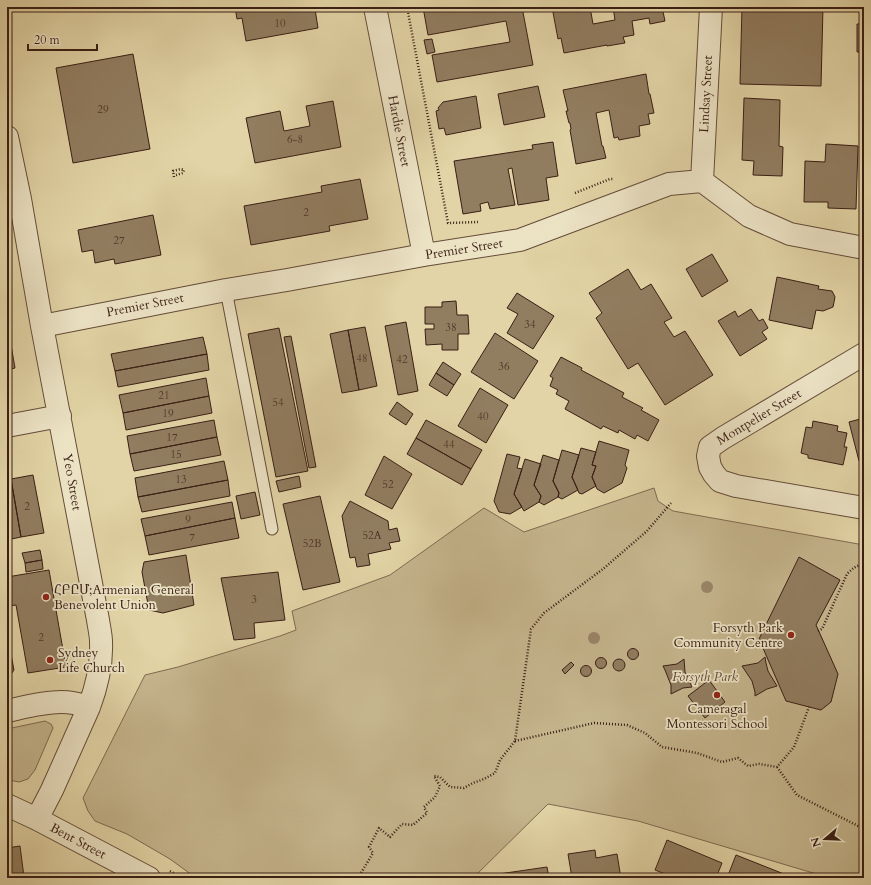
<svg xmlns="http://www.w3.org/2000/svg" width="871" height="885" font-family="Cardo,'Noto Serif Armenian',serif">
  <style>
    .green { fill: #c5b58d; stroke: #806a51 }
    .building { fill: #917d60; stroke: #3a1f15 }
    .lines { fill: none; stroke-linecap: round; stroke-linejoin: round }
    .lane-casing { stroke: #644c39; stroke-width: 13 }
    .street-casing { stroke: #644c39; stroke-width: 24 }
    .path { stroke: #3a1f15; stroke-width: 2.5; stroke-dasharray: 1 2; stroke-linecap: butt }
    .lane { stroke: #ece3c5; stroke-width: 11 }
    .street { stroke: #ece3c5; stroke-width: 22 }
    .tree { fill: #998567 }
    .poi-dot { fill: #8f2418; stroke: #ece3c5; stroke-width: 1.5 }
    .labels { text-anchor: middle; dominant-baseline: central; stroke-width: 3.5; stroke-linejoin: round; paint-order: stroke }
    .number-label { font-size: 11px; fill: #503628 }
    .street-label { font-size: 13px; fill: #3a1f15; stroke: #ece3c5 }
    .poi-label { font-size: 13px; fill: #3a1f15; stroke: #ece3c5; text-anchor: start }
    .park-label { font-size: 13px; font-style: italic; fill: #5d4433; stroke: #ece3c5 }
  </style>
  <rect width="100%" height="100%" fill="#e2d4a6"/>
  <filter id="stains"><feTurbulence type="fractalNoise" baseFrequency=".005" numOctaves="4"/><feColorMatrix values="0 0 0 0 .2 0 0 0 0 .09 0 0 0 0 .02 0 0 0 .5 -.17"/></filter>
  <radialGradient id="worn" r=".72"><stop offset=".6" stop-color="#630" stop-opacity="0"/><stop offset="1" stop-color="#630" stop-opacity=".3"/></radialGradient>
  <path class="green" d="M654 488 658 501 673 511 864 545V878H830L638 821 548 804 473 878H196L170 859 127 834 95 821 88 811 83 798 145 675 178 667 280 636 296 630 292 611 390 575 484 508 524 532Z
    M45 721 51 724 53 728 35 770 28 779 19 782 9 780 7 779V729Z"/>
  <path class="building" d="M235 7H318V9H315L318 28 246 41 242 18 237 19Z
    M423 7H522L533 65 437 82 432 55 510 42 506 21 428 35Z
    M552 7H590L593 24 615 20 613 7H662L665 21 650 24 649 18 632 21 634 35 623 37 625 43 607 46V45L564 53 561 38 558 39Z
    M742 7H823L821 86 740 84Z
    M861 7H864V80H860V52H857V24H861Z
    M432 39 435 52 427 54 424 40Z
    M133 54 150 149 73 163 56 68Z
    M646 74 649 94H650L654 113 648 114 650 124 639 126 640 136 619 140 618 137 614 138 609 110 596 113 602 146H603L606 158 576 164 570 130 571 129 570 123H569L566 111H568L563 90Z
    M538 86 545 117 504 125 498 94Z
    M476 96 481 128 446 135 444 128 439 129 436 111 439 110 438 108 443 102Z
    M744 98 780 100 779 146 783 147 782 176 753 175 754 161 742 160Z
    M333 101 341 147 255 163 246 118 280 111 284 131 310 126 306 106Z
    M553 142 558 176 546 178 549 200 518 205 512 168 508 169 515 205 490 209 488 202 480 204 481 211 463 214 454 161 533 149 532 145Z
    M826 144 858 146 856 209 828 208V202H804L805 161 825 162Z
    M360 179 368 219 329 226 330 231 251 245 244 206 322 192 321 186Z
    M153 215 161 255 115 264 114 259 95 263 93 250 82 252 78 230Z
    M712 254 728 281 702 297 686 269Z
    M628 269 641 290 651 284 672 318 664 322 674 337 685 331 713 375 665 405 638 363 628 369 596 318 602 313 589 293Z
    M777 277 819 286 818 289 832 291 835 297 833 307 823 311 816 310 812 329 769 320Z
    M517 293 554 316 533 349 507 333 518 314 507 308Z
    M456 301 457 315H468L469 334H458V350H442V344L426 345 425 329H434V324H425V307H442V302Z
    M751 309 759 321 763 319 768 328 762 332 767 339 740 356 718 321 735 311 738 317Z
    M7 322 15 368 7 370Z
    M406 322 418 391 398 395 385 326Z
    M365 327 377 386 359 390 348 330Z
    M279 328 308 471 276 477 248 334Z
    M348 330 359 390 342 393 330 334Z
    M495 333 538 361 514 399 471 372Z
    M291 336 316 467 309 468 284 337Z
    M203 337 207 354 115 371 111 354Z
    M207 354 209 370 118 387 115 371Z
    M561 357 582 368 581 370 624 393 622 397 643 408 641 410 659 420 648 441 637 435 635 439 619 430 618 433 603 426 601 429 565 409 569 401 556 394 558 390 550 386 553 378 550 376Z
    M443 362 461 374 454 385 436 373Z
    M436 373 454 385 447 396 429 385Z
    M206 378 209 396 123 413 119 395Z
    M480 388 508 405 486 443 458 426Z
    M209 396 212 413 126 430 123 413Z
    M397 402 413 414 406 425 389 414Z
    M864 418V460L859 461 849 422Z
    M214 420 217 437 130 454 127 436Z
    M426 420 482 450 471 469 416 438Z
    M813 421 838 426 837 431 847 433 844 447H847L843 465 808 458V455L801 453 806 427 812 428Z
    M217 437 221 455 134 471 130 454Z
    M416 438 471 469 462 485 407 454Z
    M599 441 629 450 625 465 627 468 622 483 604 493 597 489 592 477 596 466 592 465Z
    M581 448 596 452 592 465 596 466 592 477 596 486 582 494 579 493 572 477Z
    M562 450 579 455 572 477 578 490 562 499 558 497 559 493 553 481Z
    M507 454 520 457 517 468 522 469 514 494 522 507 510 514 499 512 494 501Z
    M543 455 559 460 553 481 559 493 558 497 544 505 539 502 541 496 534 485Z
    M384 456 412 474 392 509 365 495Z
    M525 459 541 464 534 485 541 496 539 502 524 511 514 494Z
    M224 461 228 480 138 497 135 478Z
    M33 475 44 533 21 537 11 479Z
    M299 476 301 487 279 492 276 481Z
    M11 479 21 537 7 540V480Z
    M228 480 230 496 142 512 138 497Z
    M255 492 260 515 241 519 236 496Z
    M320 496 340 582 303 590 283 504Z
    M350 501 388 521 389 530 397 528 400 541 389 543 391 549 368 554 370 565 357 567 355 557 350 558 342 516Z
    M232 502 235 518 145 536 141 519Z
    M235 518 239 538 149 555 145 536Z
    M40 550 42 560 25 563 22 553Z
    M186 555 194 605 163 613 149 610 142 572 144 562Z
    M799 557 840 580 816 625 838 674 831 702 821 710 786 701 759 639Z
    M42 560 43 569 26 572 25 563Z
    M49 570 66 667 28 673 16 605 9 606 7 596V577Z
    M278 572 285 620 254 623 255 638 234 640 221 578Z
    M7 634 14 670 9 677H7Z
    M627.5 654a5.5 5.5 0 1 1 11 0a5.5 5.5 0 1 1-11 0Z
    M765 657 766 663 768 671 777 686 767 689 755 696V692L752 681 742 666 758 663Z
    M595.5 663a5.5 5.5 0 1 1 11 0a5.5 5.5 0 1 1-11 0Z
    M684 659 685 672 692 687 683 688 671 694V685L665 670 663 666 677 664Z
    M613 665a6 6 0 1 1 12 0a6 6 0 1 1-12 0Z
    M571 662 574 665 565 674 562 670Z
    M580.5 671a5.5 5.5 0 1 1 11 0a5.5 5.5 0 1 1-11 0Z
    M709 680 725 702 705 718 688 696Z
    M667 840 722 863 716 878H672L673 877 655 870Z
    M20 846 24 877 7 878V848Z
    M595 850 596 858 617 854 621 878H572L568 854Z
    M736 855 794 878H727Z
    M547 867 549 878H479L478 877Z"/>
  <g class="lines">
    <g class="lane-casing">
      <path id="lane" d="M226 290 272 529"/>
    </g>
    <g class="street-casing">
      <path id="street" d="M375 7 424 255
        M7 137 20 199 42 326 98 620C99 627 101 635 101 642 102 664 97 686 89 707L52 790 37 819
        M702 181 711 7
        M42 326 226 290 287 280 424 255 520 240 669 184 702 181 749 216 790 234 864 248
        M864 354 723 438 710 447 708 456 710 467 714 474 720 481 736 486 864 508
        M7 426 60 416
        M7 711C25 707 43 702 61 702 71 702 80 704 89 707
        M7 805 37 819 149 878"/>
    </g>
    <path class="path" d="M407 7 448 223 478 222
      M174 177 173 171 181 169 184 170 183 173 176 175
      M575 193 610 179H614
      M818 631 822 629 847 574C852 569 856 565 864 565
      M515 741 594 723 627 725 645 733 662 747 697 753 722 762 738 758 748 766 759 764 777 767 794 747 809 707
      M777 767 797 795 864 829
      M170 871 181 878
      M358 878 373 853 369 847 379 828 390 837 402 824 413 825 427 813 424 807 435 797 440 786 434 776 440 777 450 787 464 788 473 783 484 779 495 773 500 760 515 741 531 629 544 613 603 569 647 531 671 503"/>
    <use href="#lane" class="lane"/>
    <use href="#street" class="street"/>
  </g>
  <g class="tree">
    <circle cx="707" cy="587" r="6"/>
    <circle cx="594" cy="638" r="6"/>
  </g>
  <g class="poi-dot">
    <circle cx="46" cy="597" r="4"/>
    <circle cx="791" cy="635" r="4"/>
    <circle cx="50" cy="660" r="4"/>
    <circle cx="717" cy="695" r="4"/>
  </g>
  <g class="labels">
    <g class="number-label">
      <text x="280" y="23">10</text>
      <text x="103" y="109">29</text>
      <text x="295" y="139">6-8</text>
      <text x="306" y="212">2</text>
      <text x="119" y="240">27</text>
      <text x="530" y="324">34</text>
      <text x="451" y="327">38</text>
      <text x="362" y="358">48</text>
      <text x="402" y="359">42</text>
      <text x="504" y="366">36</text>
      <text x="164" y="395">21</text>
      <text x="278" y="402">54</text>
      <text x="168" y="413">19</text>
      <text x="483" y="416">40</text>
      <text x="172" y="437">17</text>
      <text x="449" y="444">44</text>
      <text x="176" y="454">15</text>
      <text x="181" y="479">13</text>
      <text x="388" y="484">52</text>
      <text x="27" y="506">2</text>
      <text x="188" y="519">9</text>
      <text x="372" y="535">52A</text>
      <text x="192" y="537">7</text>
      <text x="312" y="543">52B</text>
      <text x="254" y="599">3</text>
      <text x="41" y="637">2</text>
    </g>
    <g class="street-label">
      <text transform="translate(706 94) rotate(-87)">Lindsay Street</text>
      <text transform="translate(399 131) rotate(79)">Hardie Street</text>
      <text transform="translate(464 249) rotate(-9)">Premier Street</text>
      <text transform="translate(145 305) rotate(-11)">Premier Street</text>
      <text transform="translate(759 417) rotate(-31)">Montpelier Street</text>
      <text transform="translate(72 482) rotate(80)">Yeo Street</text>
      <text transform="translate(78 841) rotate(28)">Bent Street</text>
    </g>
    <g class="poi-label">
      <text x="54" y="590">ՀԲԸՄ;Armenian General<tspan x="54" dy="15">Benevolent Union</tspan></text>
      <text x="783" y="628" text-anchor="end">Forsyth Park<tspan x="783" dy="15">Community Centre</tspan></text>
      <text x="58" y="653">Sydney<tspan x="58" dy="15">Life Church</tspan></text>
      <text x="717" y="709" text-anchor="middle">Cameragal<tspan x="717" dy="15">Montessori School</tspan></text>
    </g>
    <g class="park-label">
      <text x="705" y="677">Forsyth Park</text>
    </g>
  </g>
  <rect width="871" height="885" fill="none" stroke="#e2d4a6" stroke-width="24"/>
  <rect x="8" y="8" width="855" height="869" fill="none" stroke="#3a1f15" stroke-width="2"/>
  <rect x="12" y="12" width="847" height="861" fill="none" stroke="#3a1f15"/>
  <g transform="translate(825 839) rotate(251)" stroke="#ece3c5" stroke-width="3" paint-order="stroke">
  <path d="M0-3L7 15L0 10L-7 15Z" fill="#3a1f15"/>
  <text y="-6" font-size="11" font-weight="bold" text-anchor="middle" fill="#3a1f15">N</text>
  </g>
  <path d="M28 44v6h69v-6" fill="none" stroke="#3a1f15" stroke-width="2"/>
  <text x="34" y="44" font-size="12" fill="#3a1f15" stroke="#ece3c5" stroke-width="3" paint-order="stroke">20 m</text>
  <rect width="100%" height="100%" filter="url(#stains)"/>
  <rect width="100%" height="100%" fill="url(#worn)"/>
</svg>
